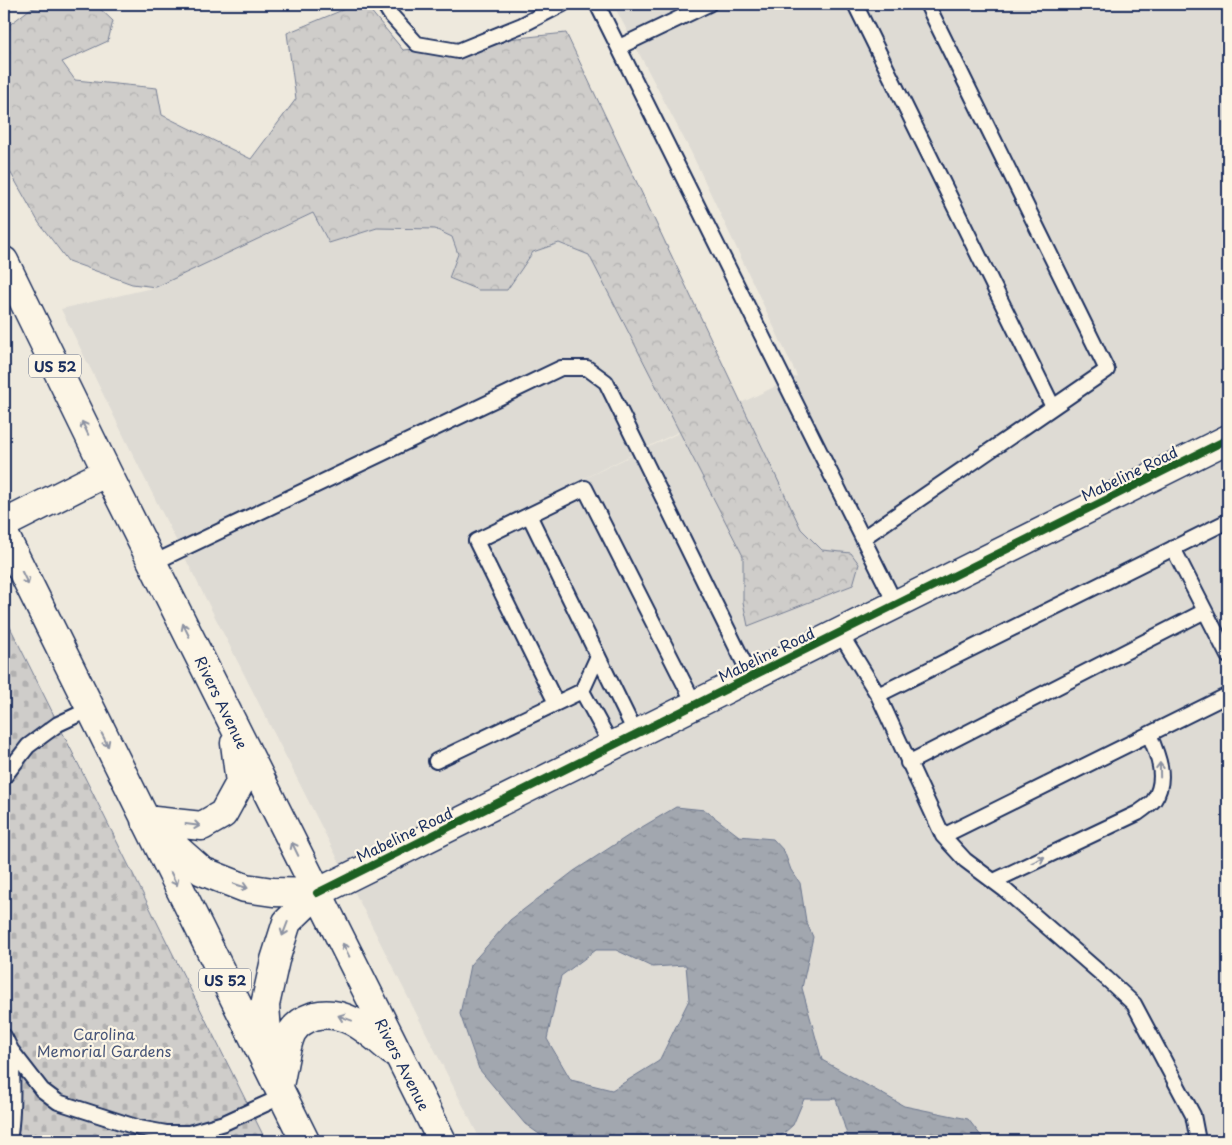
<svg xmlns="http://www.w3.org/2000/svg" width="1232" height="1145" font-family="'Playpen Sans',sans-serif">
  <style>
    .built { fill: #dedbd4 }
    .forest { fill: url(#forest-crowns); stroke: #757e94 }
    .cemetery { fill: url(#cemetery-stones); stroke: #757e94 }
    .water { fill: url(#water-ripples); stroke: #6c778f; fill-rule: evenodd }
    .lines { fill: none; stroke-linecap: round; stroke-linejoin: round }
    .lane-casing { stroke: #1b2f5e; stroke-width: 18 }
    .street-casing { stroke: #1b2f5e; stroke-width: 31 }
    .primary-casing { stroke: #1b2f5e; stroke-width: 31 }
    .lane { stroke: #fcf5e5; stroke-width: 14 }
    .street { stroke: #fcf5e5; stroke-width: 28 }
    .primary { stroke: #fcf5e5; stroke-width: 28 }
    .cycleway-casing { stroke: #fcf5e5; stroke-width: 11 }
    .cycleway { stroke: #1b5e20; stroke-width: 8 }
    .oneway { stroke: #8c92a2 }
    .labels { text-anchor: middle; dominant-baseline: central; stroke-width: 4.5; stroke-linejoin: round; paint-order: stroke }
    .shield { fill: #fcf5e5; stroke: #5e6a86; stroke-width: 1 }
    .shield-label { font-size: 14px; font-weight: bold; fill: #1b2f5e }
    .street-label { font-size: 15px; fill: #1b2f5e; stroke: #fcf5e5 }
    .park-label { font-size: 15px; fill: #485679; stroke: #fcf5e5 }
  </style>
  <defs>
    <pattern id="forest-crowns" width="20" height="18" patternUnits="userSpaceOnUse" patternTransform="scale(1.25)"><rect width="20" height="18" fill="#cfcdca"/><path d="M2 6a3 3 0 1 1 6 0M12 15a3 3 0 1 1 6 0" fill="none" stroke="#b1b0b0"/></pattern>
    <pattern id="cemetery-stones" width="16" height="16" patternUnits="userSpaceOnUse" patternTransform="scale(1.25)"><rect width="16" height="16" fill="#cfcdca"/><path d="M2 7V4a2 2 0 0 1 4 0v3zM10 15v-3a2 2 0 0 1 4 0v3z" fill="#b1b0b0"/></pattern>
    <pattern id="water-ripples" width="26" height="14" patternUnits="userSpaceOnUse" patternTransform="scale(1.25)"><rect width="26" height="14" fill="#a2a7af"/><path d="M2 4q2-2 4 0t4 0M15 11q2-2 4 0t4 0" fill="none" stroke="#838892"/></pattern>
  </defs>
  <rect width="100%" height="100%" fill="#eee9dd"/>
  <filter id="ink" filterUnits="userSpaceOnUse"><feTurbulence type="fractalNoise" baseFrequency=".02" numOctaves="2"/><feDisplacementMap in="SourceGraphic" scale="10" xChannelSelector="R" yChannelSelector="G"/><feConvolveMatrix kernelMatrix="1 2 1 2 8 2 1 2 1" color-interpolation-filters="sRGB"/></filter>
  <g filter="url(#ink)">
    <path class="built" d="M613 4H1228V1141H481L144 477 61 309 156 287 313 213 329 243 377 228H435L452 237 458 255 449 278 507 290 533 252 560 243 589 255 680 431 552 494 797 376 691 152Z"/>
    <path class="forest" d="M57 4H95L113 21 108 41 62 62 75 80 157 88 162 115 251 159 296 99 287 33 357 4H365L403 50 566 33 801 529 822 550 851 553 859 564 853 585 748 626 743 602V556L589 255 559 243 533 252 507 290H478L449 278 458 254 452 237 435 229 377 228 329 243 313 213 156 287 132 284 68 261 39 223 4 161V29L30 9Z"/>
    <path class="cemetery" d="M6 619 266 1141H4V621Z"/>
    <path class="water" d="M676 807 705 810 739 836 773 839 784 851 791 870 800 883 806 921 813 937 802 988 822 1060 904 1106 968 1119 985 1141H849L836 1099H804L793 1125 775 1141H549L525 1124 479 1069 460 1014 470 965 510 920 574 871 637 830ZM596 950H616L652 967 686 965 689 1000 659 1061 612 1090 571 1080 547 1039 561 976Z"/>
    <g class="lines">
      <g class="lane-casing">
        <path id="lane" d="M384 4 390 14 417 44 458 51 522 25 563 4
          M597 4 896 605
          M855 4 1053 407
          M619 47 709 4
          M529 515 636 734
          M863 538 1107 370 927 4
          M1173 548 1228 656
          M153 563 561 368H587L606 382 751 677
          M840 633 878 695 943 836 965 860 1005 890 1106 978 1134 1004 1193 1115 1198 1141
          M582 691 598 656
          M878 695 1228 521
          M556 703 476 541 585 488 695 705
          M436 761 582 691 612 746
          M908 763 1205 611
          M4 777 28 746 58 724 90 709
          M943 836 1228 695
          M994 881 1138 813C1143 809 1150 805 1154 800 1168 779 1158 755 1149 734
          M4 1036 11 1050 42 1090 58 1102 139 1128 166 1133H189L224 1123 283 1096
          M9 1141C14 1111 13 1081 11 1050"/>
      </g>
      <g class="street-casing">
        <path id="street" d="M317 893 1228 439"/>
      </g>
      <g class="primary-casing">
        <path id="primary" d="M4 261 107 472 442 1141
          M4 524 107 472
          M4 534 305 1141
          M145 820 202 826 223 814 240 783 235 743
          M157 831 202 871 245 888 273 892 317 893
          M269 1059 265 1005 275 960 287 922 317 893
          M279 1085C283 1070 285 1046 292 1032 297 1024 305 1019 314 1016 346 1008 369 1032 392 1051"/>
      </g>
      <use href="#lane" class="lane"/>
      <use href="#street" class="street"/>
      <use href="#primary" class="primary"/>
      <g class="cycleway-casing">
        <path id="cycleway" d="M317 893 1228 439"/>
      </g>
      <use href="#cycleway" class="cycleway"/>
    </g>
    <defs><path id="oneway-shaft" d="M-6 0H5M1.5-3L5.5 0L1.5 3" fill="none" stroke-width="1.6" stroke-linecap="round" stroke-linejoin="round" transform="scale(1.25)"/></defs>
    <g class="oneway">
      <use href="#oneway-shaft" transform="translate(85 428) rotate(-116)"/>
      <use href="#oneway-shaft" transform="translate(25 578) rotate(64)"/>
      <use href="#oneway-shaft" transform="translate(186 630) rotate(-116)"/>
      <use href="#oneway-shaft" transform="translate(105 740) rotate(63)"/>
      <use href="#oneway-shaft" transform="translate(1160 770) rotate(-91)"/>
      <use href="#oneway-shaft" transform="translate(193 825) rotate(7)"/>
      <use href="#oneway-shaft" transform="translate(295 849) rotate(-116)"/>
      <use href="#oneway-shaft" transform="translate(1038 860) rotate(-25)"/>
      <use href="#oneway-shaft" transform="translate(174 879) rotate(64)"/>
      <use href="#oneway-shaft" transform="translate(241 886) rotate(18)"/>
      <use href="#oneway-shaft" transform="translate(285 929) rotate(111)"/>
      <use href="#oneway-shaft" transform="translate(346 950) rotate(-117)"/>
      <use href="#oneway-shaft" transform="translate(345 1018) rotate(-160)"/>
    </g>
  </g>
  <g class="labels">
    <g class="shield">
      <rect x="29" y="354.5" width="52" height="23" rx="4"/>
      <rect x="199" y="968.5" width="52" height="23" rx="4"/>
    </g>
    <g class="shield-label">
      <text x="55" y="366">US 52</text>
      <text x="225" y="980">US 52</text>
    </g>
    <g class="street-label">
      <text transform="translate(1129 473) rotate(-26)">Mabeline Road</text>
      <text transform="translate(766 654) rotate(-26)">Mabeline Road</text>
      <text transform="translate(222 702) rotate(64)">Rivers Avenue</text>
      <text transform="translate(404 834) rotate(-26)">Mabeline Road</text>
      <text transform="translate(403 1064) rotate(63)">Rivers Avenue</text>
    </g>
    <g class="park-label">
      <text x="104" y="1033">Carolina<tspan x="104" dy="17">Memorial Gardens</tspan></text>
    </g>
  </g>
  <rect width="1232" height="1145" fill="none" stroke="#fcf5e5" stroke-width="20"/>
  <rect x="10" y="10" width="1212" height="1125" fill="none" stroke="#1b2f5e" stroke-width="2" filter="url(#ink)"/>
</svg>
